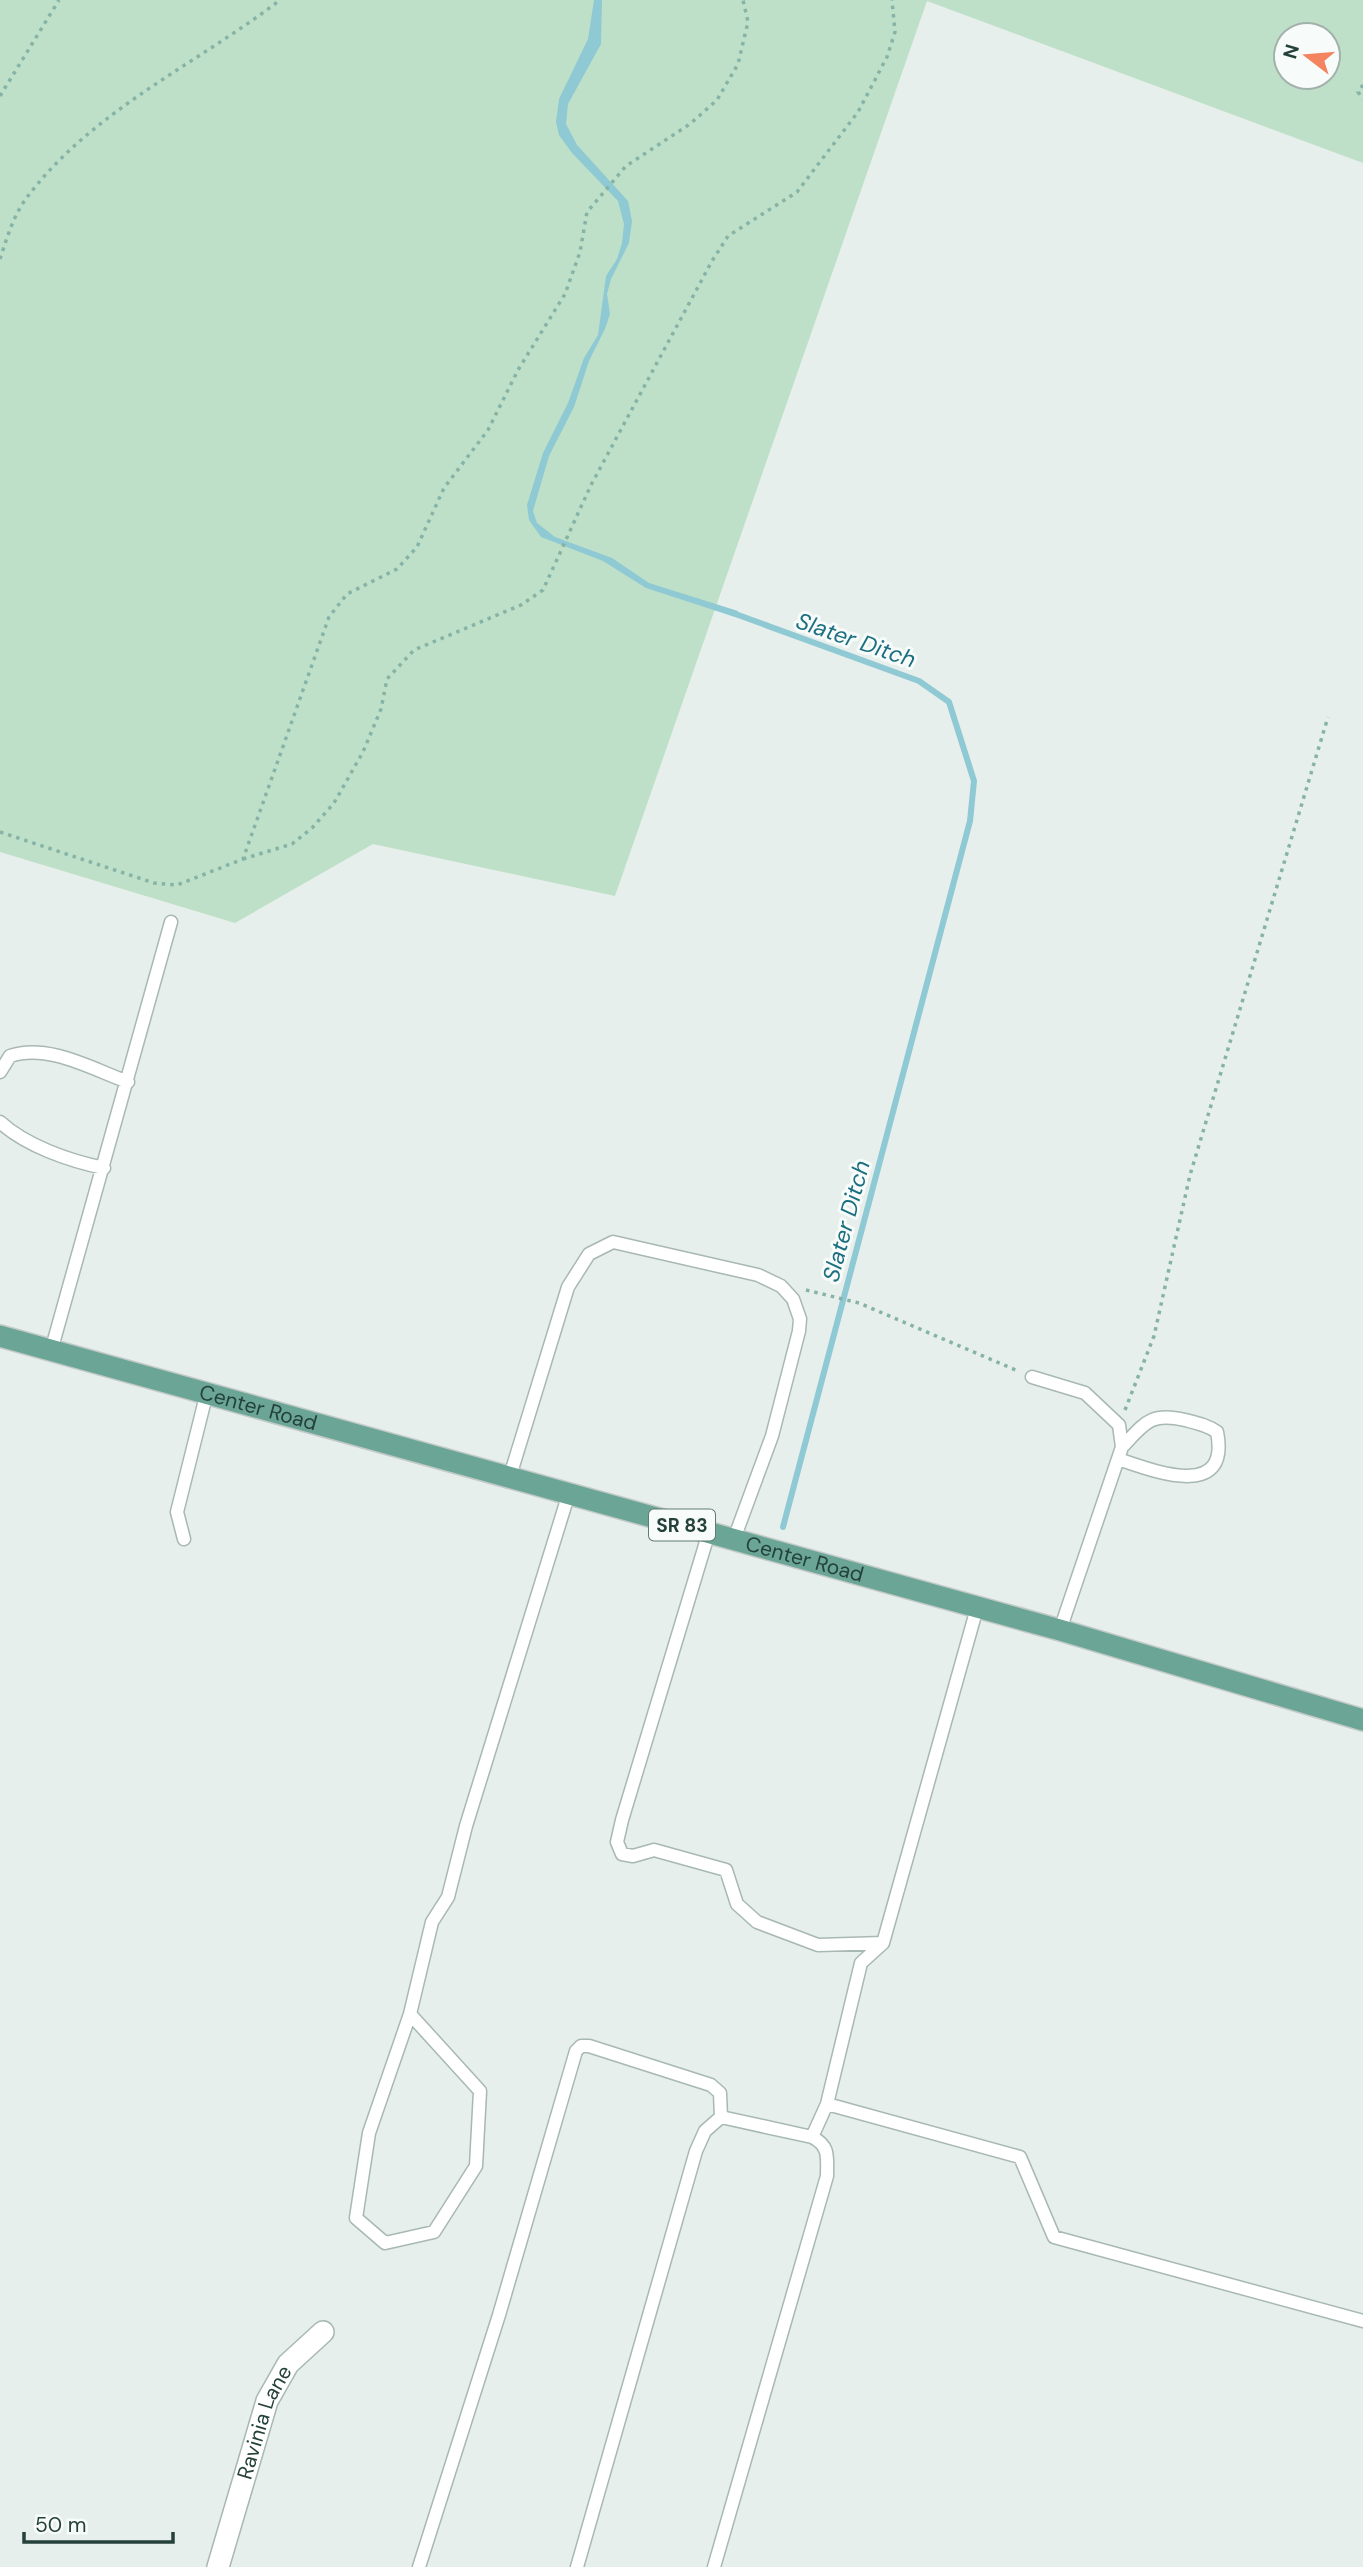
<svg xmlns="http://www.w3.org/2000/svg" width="1363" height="2567" font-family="'DM Sans',sans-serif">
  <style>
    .green { fill: #bfe0c8; fill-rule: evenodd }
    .water { fill: #8ec9d4 }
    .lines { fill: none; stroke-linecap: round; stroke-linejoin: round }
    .stream { stroke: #8ec9d4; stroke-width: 6 }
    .lane-casing { stroke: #a8b8b2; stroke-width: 15 }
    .street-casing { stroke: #a8b8b2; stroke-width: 24 }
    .primary-casing { stroke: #c2cac8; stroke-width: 24 }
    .path { stroke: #86b3a5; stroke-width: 3.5; stroke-dasharray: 3.5 5; stroke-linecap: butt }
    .lane { stroke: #fff; stroke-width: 12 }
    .street { stroke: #fff; stroke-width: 21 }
    .primary { stroke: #6aa596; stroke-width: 21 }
    .labels { text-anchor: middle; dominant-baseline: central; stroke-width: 6; stroke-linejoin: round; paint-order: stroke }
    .shield { fill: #f7fbf9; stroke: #637a73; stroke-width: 2 }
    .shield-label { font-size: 19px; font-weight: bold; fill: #24423a }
    .street-label { font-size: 21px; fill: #24423a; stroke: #f7fbf9 }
    .water-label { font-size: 23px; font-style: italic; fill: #1c6f80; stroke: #f7fbf9 }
  </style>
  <rect width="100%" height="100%" fill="#e6efeb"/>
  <path class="green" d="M0 0H1363V163L927 1 615 896 373 844 235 923 0 852ZM1286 35H1328V77H1286Z"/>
  <path class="water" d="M594 0H602L601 44 568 104 566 124 577 145 628 201 632 221 629 243 611 279 607 294 610 314 605 329 589 361 574 407 549 456 533 511 537 523 555 537 612 558 649 583 738 611 735 617 646 588 603 561 541 537 529 520 527 505 543 453 568 403 584 358 598 335 606 276 617 259 622 243 624 224 618 201 572 153 559 135 556 122 559 99 588 39Z"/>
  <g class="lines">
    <path class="stream" d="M730 612 919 681 949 702 974 781 970 821 783 1527"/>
    <g class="lane-casing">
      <path id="lane" d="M0 1072 10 1056C48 1043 92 1069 128 1082
        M0 1122C26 1146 70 1161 104 1168
        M51 1351 171 922
        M1032 1377 1085 1393 1119 1425 1122 1447 1060 1630
        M1118 1459C1151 1470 1231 1502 1217 1432 1207 1425 1197 1423 1185 1420 1150 1412 1145 1423 1122 1447
        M510 1476 568 1287 589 1254 613 1242 758 1275 781 1286 793 1299 800 1319 799 1331 772 1436 734 1539
        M709 1532 622 1820 617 1842 622 1854 633 1856 654 1850 726 1870 737 1904 757 1922 818 1945 883 1943
        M184 1539 177 1512 207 1392
        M977 1608 883 1943 861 1963 827 2104 1020 2157 1054 2237 1363 2321
        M410 2014 480 2091 476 2166 434 2232 385 2243 356 2218 369 2133 410 2014 432 1922 448 1897 466 1826 569 1493
        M812 2137 827 2104
        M419 2567 499 2315 576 2051 581 2046H589L711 2085 720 2093 721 2117
        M577 2567 696 2151 705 2131 721 2117
        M714 2567 827 2176C827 2157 830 2146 812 2137L721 2117"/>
    </g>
    <g class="street-casing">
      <g id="street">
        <path id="s1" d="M218 2567 267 2401 288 2364 323 2332"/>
      </g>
    </g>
    <g class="primary-casing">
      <g id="primary">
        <path id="s2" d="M0 1336 1060 1630 1363 1720"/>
      </g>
    </g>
    <path class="path" d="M1363 85 1358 92 1363 99
      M0 96 59 0
      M0 259C7 237 14 214 28 196 93 110 197 64 280 0
      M0 832 154 883 177 885 243 859 329 617 347 594 397 569 417 547 444 488 488 430 518 370 565 294 580 252 587 212 626 166 690 124 717 100 738 64 748 22 743 0
      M243 859 292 844 312 828 334 803 363 752 381 709 387 679 414 650 521 605 543 590 591 485 712 261 728 236 797 192 858 112 887 57 895 32 892 0
      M806 1290 859 1303 1018 1371
      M1125 1410 1154 1336 1190 1175 1328 717"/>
    <use href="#lane" class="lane"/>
    <use href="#street" class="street"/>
    <use href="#primary" class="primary"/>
  </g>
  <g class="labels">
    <rect class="shield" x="649" y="1509.5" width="66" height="31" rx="5"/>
    <g class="shield-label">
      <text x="682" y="1525">SR 83</text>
    </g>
    <g class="street-label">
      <text stroke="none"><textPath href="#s2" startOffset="268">Center Road</textPath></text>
      <text stroke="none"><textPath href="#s2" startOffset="835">Center Road</textPath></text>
      <text stroke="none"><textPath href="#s1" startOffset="152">Ravinia Lane</textPath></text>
    </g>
    <g class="water-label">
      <text transform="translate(856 640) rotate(19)">Slater Ditch</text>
      <text transform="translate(846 1221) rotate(-75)">Slater Ditch</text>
    </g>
  </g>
  <g transform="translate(1307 56) rotate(286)"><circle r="33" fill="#f7fbf9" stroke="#a3b1ad" stroke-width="2"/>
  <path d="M0-5L12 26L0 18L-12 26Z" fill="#f4845f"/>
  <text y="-10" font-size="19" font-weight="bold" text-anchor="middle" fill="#24423a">N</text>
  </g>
  <path d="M24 2532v10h149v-10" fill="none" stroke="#24423a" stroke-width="3.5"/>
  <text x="35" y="2532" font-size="21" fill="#24423a" stroke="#f7fbf9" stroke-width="5" paint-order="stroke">50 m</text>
</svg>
